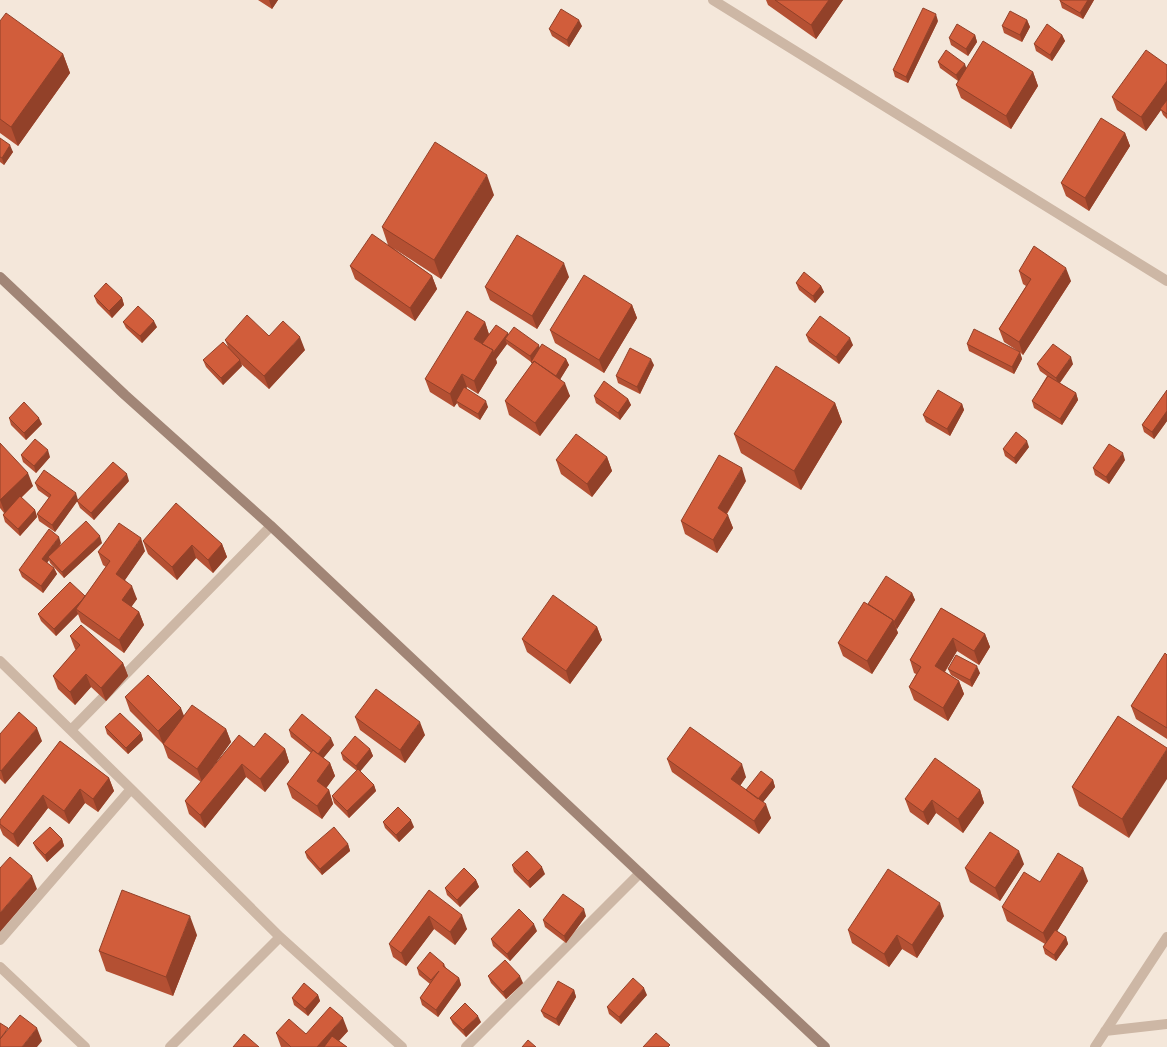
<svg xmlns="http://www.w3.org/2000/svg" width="1167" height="1047" font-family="Quicksand,sans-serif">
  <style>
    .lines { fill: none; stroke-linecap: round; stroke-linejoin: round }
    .street { stroke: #cdb7a5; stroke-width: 10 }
    .secondary { stroke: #a18576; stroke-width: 10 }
    .wall { fill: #b45033 }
    .shaded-wall { fill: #924129 }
    .building { fill: #d15d3b; stroke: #924129 }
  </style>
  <rect width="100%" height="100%" fill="#f4e7da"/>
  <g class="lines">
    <path class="street" d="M713 0 1167 281
      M0 661 131 789 280 937 402 1047
      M71 730 271 526
      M0 940 131 789
      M0 967 85 1047
      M1105 1031 1167 1024
      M170 1047 280 937
      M466 1047 640 873
      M1095 1047 1167 937"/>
    <path class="secondary" d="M0 277 125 395 271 526 825 1047"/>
  </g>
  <path class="wall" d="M258 0H278L272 9Z
    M766 0H843L816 39 768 5Z
    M1060 0H1094L1083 19 1062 8 1060 1Z
    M1027 20 1030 27 1022 42 1004 33 1002 26Z
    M0 21 63 54 70 73 18 146 0 133Z
    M938 21 908 83 895 77 893 70Z
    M582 26 569 47 552 36 549 29Z
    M975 35 977 42 968 56 951 45 949 38Z
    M1062 35 1065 41 1052 61 1036 51 1034 44Z
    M938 62 966 68 1033 72 1038 86 1011 129 961 98 956 85 958 81 940 68Z
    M1167 65V119L1163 115 1161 110 1146 131 1117 110 1112 97Z
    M1125 133 1130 146 1089 211 1066 196 1061 183Z
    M0 138 13 152 4 165 0 162Z
    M494 195 441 279 393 248 432 276 437 289 415 321 355 279 350 266 388 245 382 227Z
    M1019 271 1071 281 1023 355 1020 352 1022 359 1014 374 969 351 967 344 1018 351 1004 342 999 329 1026 286 1023 284Z
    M569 277 537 329 490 300 485 287Z
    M796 283 821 286 824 292 815 303 799 290Z
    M94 296 122 298 124 305 112 318 97 303Z
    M632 305 637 318 604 373 555 343 550 330Z
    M123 322 157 327 142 343 126 328Z
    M485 322 489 334 508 333V335L566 359 569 365 560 379 570 396 540 436 509 415 505 401 532 364 531 362 508 345 507 344 496 359 497 363 478 394 467 387 466 388 488 407 480 420 459 407 457 403 454 407 430 392 425 379Z
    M806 335 853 345 839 364 809 342Z
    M269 336 305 350 269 389 241 364 242 366 223 385 206 367 203 360 228 347 225 340Z
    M1037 364H1073L1060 383 1076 393 1078 400 1062 425 1034 408 1032 401 1047 376 1040 371Z
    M654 365 640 394 618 383 616 376Z
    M1167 390V421L1154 439 1144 432 1142 425Z
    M594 396 628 399 631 405 620 420 596 403Z
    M835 403 842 422 801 490 741 453 734 434Z
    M962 404 964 410 950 436 926 422 923 415Z
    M9 418 42 424 26 440 11 425Z
    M0 443 33 486 21 498 35 510 37 517 20 536 5 522 3 515 4 513 0 508Z
    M1029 447 1016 464 1005 456 1003 449Z
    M21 455 50 457 36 473 23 462Z
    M607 457 612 471 592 497 561 474 556 460Z
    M1125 460 1109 484 1095 475 1093 468Z
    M129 481 94 520 80 508 77 501Z
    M746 481 727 514 733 528 717 553 685 534 681 521Z
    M35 483 78 500 55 532 39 521 37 514 49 498 38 490Z
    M143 541 222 544 227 557 213 573 196 558 177 580 148 554Z
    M61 543 60 545 102 543 64 578 50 563 49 560 47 563 54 568 57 574 43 593 22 577 19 570Z
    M145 551 125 580 137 599 131 607 139 612 144 625 124 653 81 622 78 614 56 636 41 621 38 614 85 596 106 567 103 565 98 552Z
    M912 593 915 600 897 629 896 628 898 633 872 674 843 656 838 643 868 604Z
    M941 608 985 634 990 647 979 665 957 651 945 672 959 681 964 694 948 721 914 700 909 687 916 674 914 673 910 660Z
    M597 627 602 640 570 684 527 652 522 639Z
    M70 636 123 663 128 676 106 701 91 687 75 705 58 689 53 676 76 650 75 649Z
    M1167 655V739L1136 719 1131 706Z
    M948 669 980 673 972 687 951 675Z
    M125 697 226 729 231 742 212 768 254 747 285 749 289 762 265 792 246 777 205 828 189 814 185 801 201 782 168 758 163 744 130 711Z
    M1118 716 1129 838 1079 806 1072 787Z
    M355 717 425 735 405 763 360 730Z
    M105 727 141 733 143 740 128 754 107 734Z
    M289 730 334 745 323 758 330 763 335 776 326 788 329 790 333 804 322 819 292 798 287 784 311 753 291 737Z
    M0 734 42 741 5 784 0 779Z
    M60 741 109 778 114 791 98 812 85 803 69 824 48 808 18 847 3 835 0 828V820Z
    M370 749 373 756 360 771 374 785 376 791 349 818 334 803 332 796 357 771 343 760 341 753Z
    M667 759 746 777 740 786 746 790 773 780 775 787 763 802 771 818 759 834 672 772Z
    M980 790 984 803 963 833 936 813 928 825 910 812 905 799Z
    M383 822 414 827 399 842 385 828Z
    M62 839 64 846 47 862 36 849 33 843Z
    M348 844 350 851 322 875 307 858 305 852Z
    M1024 864 1000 901 970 882 965 868Z
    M512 865 545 874 530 888 514 872Z
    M476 880 479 887 460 907 447 895 445 888Z
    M1088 881 1057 931 1066 937 1068 944 1056 961 1045 954 1043 947 1045 944 1007 921 1002 907 1040 882Z
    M429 890 467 929 455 945 434 929 406 966 393 957 389 944Z
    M586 916 566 943 545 927 543 920Z
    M944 916 917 958 902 949 889 967 852 943 848 930Z
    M537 931 510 961 493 946 491 939Z
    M197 935 173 996 106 971 99 951Z
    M444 964 446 968 459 978 461 985 438 1017 422 1005 420 998 430 984 419 975 417 968Z
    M488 976 523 983 506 999 491 983Z
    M574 990 576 997 559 1026 544 1017 541 1011Z
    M318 995 320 1001 308 1016 294 1005 292 998Z
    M647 995 621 1024 609 1014 607 1007Z
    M450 1018 481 1022 466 1037 453 1024Z
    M348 1031 339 1041 347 1047H281L276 1033 306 1034Z"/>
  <path class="shaded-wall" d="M269 0H278L272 9Z
    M829 0H843L816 39 811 25Z
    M1088 0H1094L1083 19 1080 13Z
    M936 14 938 21 908 83 906 77Z
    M579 20 582 26 569 47 567 40Z
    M1027 20 1030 27 1022 42 1020 35Z
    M975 35 977 42 968 56 966 49Z
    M1062 35 1065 41 1052 61 1050 55Z
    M63 54 70 73 18 146 11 127Z
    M965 64 967 70 959 82 956 75Z
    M1033 72 1038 86 1011 129 1006 116Z
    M1167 81V101L1160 109 1161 110 1146 131 1141 117Z
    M1125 133 1130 146 1089 211 1085 198Z
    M10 145 13 152 4 165 2 158Z
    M487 175 494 195 441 279 434 260Z
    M564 263 569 277 537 329 532 316Z
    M1066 268 1071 281 1023 355 1019 342Z
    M432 276 437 289 415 321 410 308Z
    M821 286 824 292 815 303 813 296Z
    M122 298 124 305 112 318 109 311Z
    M632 305 637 318 604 373 599 360Z
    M154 321 157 327 142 343 140 336Z
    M485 322 489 335 483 345 474 339Z
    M508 333 510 340 505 339 507 344 496 359 493 353Z
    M300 337 305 350 269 389 264 376Z
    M850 338 853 345 839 364 836 357Z
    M539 345 541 352 532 363 530 356Z
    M493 350 497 363 478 394 474 381Z
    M1020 352 1022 359 1014 374 1012 367Z
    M1071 357 1073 364 1058 385 1056 378Z
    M566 359 569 365 558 383 555 377Z
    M651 359 654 365 640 394 637 387Z
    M240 360 242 366 223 385 221 378Z
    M462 374 467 387 458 402 456 401 457 403 454 407 450 394Z
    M565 383 570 396 540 436 535 423Z
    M1076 393 1078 400 1062 425 1060 419Z
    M628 399 631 405 620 420 618 413Z
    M486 401 488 407 480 420 478 414Z
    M835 403 842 422 801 490 794 471Z
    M962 404 964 410 950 436 947 429Z
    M1167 411V421L1154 439 1152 432Z
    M39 418 42 424 26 440 24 433Z
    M1027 441 1029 447 1016 464 1014 458Z
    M48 450 50 457 36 473 34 466Z
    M1123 453 1125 460 1109 484 1106 477Z
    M607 457 612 471 592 497 587 484Z
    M742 468 746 481 722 521 718 508Z
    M28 473 33 486 5 513 0 500Z
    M127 474 129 481 94 520 91 513Z
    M76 493 78 500 55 532 52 525Z
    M35 510 37 517 20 536 18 529Z
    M728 515 733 528 717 553 713 540Z
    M100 536 102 543 64 578 62 572Z
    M59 537 61 543 50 559 48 557 49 560 45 566 42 559Z
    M141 538 145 551 120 587 116 574Z
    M222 544 227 557 213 573 208 560Z
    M192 545 196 558 177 580 172 567Z
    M54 568 57 574 43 593 41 586Z
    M132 586 137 599 127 613 122 600Z
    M912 593 915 600 897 629 894 622Z
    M85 597 76 609 78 614 56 636 54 629Z
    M139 612 144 625 124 653 119 640Z
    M893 620 898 633 872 674 867 661Z
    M597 627 602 640 570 684 566 671Z
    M985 634 990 647 979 665 974 651Z
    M953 638 957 651 940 679 935 666Z
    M123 663 128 676 106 701 101 688Z
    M977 666 980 673 972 687 970 680Z
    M86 674 91 687 75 705 70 692Z
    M959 681 964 694 948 721 943 708Z
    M181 708 186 721 163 744 158 731Z
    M420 722 425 735 405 763 400 750Z
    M37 728 42 741 5 784 1 771Z
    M226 729 231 742 202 782 197 769Z
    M141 733 143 740 128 754 126 748Z
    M331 738 334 745 321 761 318 754Z
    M285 749 289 762 265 792 260 779Z
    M370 749 373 756 359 773 356 766Z
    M1167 749V779L1129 838 1122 819Z
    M330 763 335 776 322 794 317 781Z
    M242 764 246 777 205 828 200 815Z
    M742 764 746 777 735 793 731 779Z
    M109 778 114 791 98 812 93 799Z
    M773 780 775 787 760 806 757 800Z
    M374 785 376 791 349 818 347 811Z
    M80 789 85 803 69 824 64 811Z
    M329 790 333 804 322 819 317 806Z
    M980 790 984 803 963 833 958 819Z
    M43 795 48 808 18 847 13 834Z
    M932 800 936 813 928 825 923 812Z
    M766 804 771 818 759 834 754 821Z
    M411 820 414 827 399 842 396 835Z
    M62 839 64 846 47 862 45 855Z
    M348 844 350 851 322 875 320 869Z
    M1019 851 1024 864 1000 901 995 888Z
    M542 867 545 874 530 888 528 881Z
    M1083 868 1088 881 1048 946 1043 933Z
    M32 876 37 889 0 932V913Z
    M476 880 479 887 460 907 457 900Z
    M940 903 944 916 917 958 912 945Z
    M584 909 586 916 566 943 564 936Z
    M462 915 467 929 455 945 450 932Z
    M190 916 197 935 173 996 166 977Z
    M429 916 434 929 406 966 401 953Z
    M534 924 537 931 510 961 507 954Z
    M897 935 902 949 889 967 884 954Z
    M1066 937 1068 944 1056 961 1054 955Z
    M520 976 523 983 506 999 503 992Z
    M459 978 461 985 438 1017 436 1010Z
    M644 988 647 995 621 1024 619 1017Z
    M574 990 576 997 559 1026 556 1019Z
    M318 995 320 1001 308 1016 305 1009Z
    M478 1016 481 1022 466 1037 463 1030Z
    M343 1018 348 1031 333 1047H317Z
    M37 1028 42 1041 37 1047H22Z"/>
  <path class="building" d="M775 0H829L811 25Z
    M1060 0H1088L1080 13 1060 1Z
    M923 8 936 14 906 77 893 70Z
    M561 9 579 20 567 40 549 29Z
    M1010 11 1027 20 1020 35 1002 26Z
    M6 13 63 54 11 127 0 119V21Z
    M957 24 975 35 966 49 949 38Z
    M1047 24 1062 35 1050 55 1034 44Z
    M983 41 1033 72 1006 116 956 85Z
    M946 50 965 64 956 75 938 62Z
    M1146 50 1167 65V81L1141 117 1112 97Z
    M1167 100V114L1160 109Z
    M1101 118 1125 133 1085 198 1061 183Z
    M0 138 10 145 2 158 0 157Z
    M435 142 487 175 434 260 382 227Z
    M372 234 432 276 410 308 350 266Z
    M517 235 564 263 532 316 485 287Z
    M1034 246 1066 268 1019 342 999 329 1031 279 1019 271Z
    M804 272 821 286 813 296 796 283Z
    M584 275 632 305 599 360 550 330Z
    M106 283 122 298 109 311 94 296Z
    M138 306 154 321 140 336 123 322Z
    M467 311 485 322 474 339 493 350 474 381 462 374 450 394 425 379Z
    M247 315 269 336 283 321 300 337 264 376 225 340Z
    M820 316 850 338 836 357 806 335Z
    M496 325 508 333 493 353V350L482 344Z
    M514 327 539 345 530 356 505 339Z
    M974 329 1020 352 1012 367 967 344Z
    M223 342 240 360 221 378 203 360Z
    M542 344 566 359 556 376 534 361 533 363 531 362Z
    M1053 344 1071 357 1056 378 1037 364Z
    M630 348 651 359 637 387 616 376Z
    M534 361 565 383 535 423 505 401Z
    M776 366 835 403 794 471 734 434Z
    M1048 376 1076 393 1060 419 1032 401Z
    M604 381 628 399 618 413 594 396Z
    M464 387 486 401 478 414 456 401Z
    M938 390 962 404 947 429 923 415Z
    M1167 390V411L1152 432 1142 425Z
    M24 402 39 418 24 433 9 418Z
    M1016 432 1027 441 1014 458 1003 449Z
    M576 434 607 457 587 484 556 460Z
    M35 439 48 450 34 466 21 455Z
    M0 443 28 473 0 500Z
    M1109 444 1123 453 1106 477 1093 468Z
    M719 455 742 468 718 508 728 515 713 540 681 521Z
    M113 462 127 474 91 513 77 501Z
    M44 470 76 493 52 525 37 514 51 495 35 483Z
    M20 496 35 510 18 529 3 515Z
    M176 503 222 544 208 560 192 545 172 567 143 541Z
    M86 521 100 536 62 572 48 557Z
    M119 523 141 538 116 574 132 586 122 600 139 612 119 640 76 609 110 561 98 552Z
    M49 529 59 537 42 559 54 568 41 586 19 570Z
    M886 576 912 593 894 622 893 620 868 604Z
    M70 582 85 596 82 600 54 629 38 614Z
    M553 595 597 627 566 671 522 639Z
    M864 602 893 620 867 661 838 643Z
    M941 608 985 634 974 651 953 638 935 666 959 681 943 708 909 687 921 667 910 660Z
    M81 625 123 663 101 688 86 674 70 692 53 676 80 645 70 636Z
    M1165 653 1167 655V728L1131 706Z
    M956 655 977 666 970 680 948 669Z
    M148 675 181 708 158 731 125 697Z
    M376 689 420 722 400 750 355 717Z
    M192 705 226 729 197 769 163 744Z
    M19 712 37 728 1 771 0 770V734Z
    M120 713 141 733 126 748 105 727Z
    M302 714 331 738 318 754 289 730Z
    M1118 716 1167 748V749L1122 819 1072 787Z
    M690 727 742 764 731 779 766 804 754 821 667 759Z
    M265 733 285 749 260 779 242 764 200 815 185 801 239 735 254 747Z
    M355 736 370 749 356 766 341 753Z
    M60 741 109 778 93 799 80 789 64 811 43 795 13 834 0 824V820Z
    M313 750 330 763 317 781 329 790 317 806 287 784Z
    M935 758 980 790 958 819 932 800 923 812 905 799Z
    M358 769 374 785 347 811 332 796Z
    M761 771 773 780 758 799 746 790Z
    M398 807 411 820 396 835 383 822Z
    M50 827 62 839 45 855 33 843Z
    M334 827 348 844 320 869 305 852Z
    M990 832 1019 851 995 888 965 868Z
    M527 851 542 867 528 881 512 865Z
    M1058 853 1083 868 1043 933 1002 907 1024 872 1040 882Z
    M10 857 32 876 0 913V868Z
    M464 868 476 880 457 900 445 888Z
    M888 869 940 903 912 945 897 935 884 954 848 930Z
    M122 890 190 916 166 977 99 951Z
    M429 890 462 915 450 932 429 916 401 953 389 944Z
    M563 894 584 909 564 936 543 920Z
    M519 909 534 924 507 954 491 939Z
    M1055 930 1066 937 1054 955 1043 947Z
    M430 952 444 964 443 966 459 978 436 1010 420 998 439 971 431 980 417 968Z
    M505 960 520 976 503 992 488 976Z
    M633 978 644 988 619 1017 607 1007Z
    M558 981 574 990 556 1019 541 1011Z
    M304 983 318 995 305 1009 292 998Z
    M465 1003 478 1016 463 1030 450 1018Z
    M330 1007 343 1018 317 1047H291L276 1033 289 1019 306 1034Z
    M20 1015 37 1028 22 1047H0V1039Z
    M0 1023 8 1028 0 1039Z
    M656 1033 670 1045 668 1047H643Z
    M244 1034 259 1047H233Z
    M332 1036 347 1047H324Z
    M528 1040 536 1047H522Z"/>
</svg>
